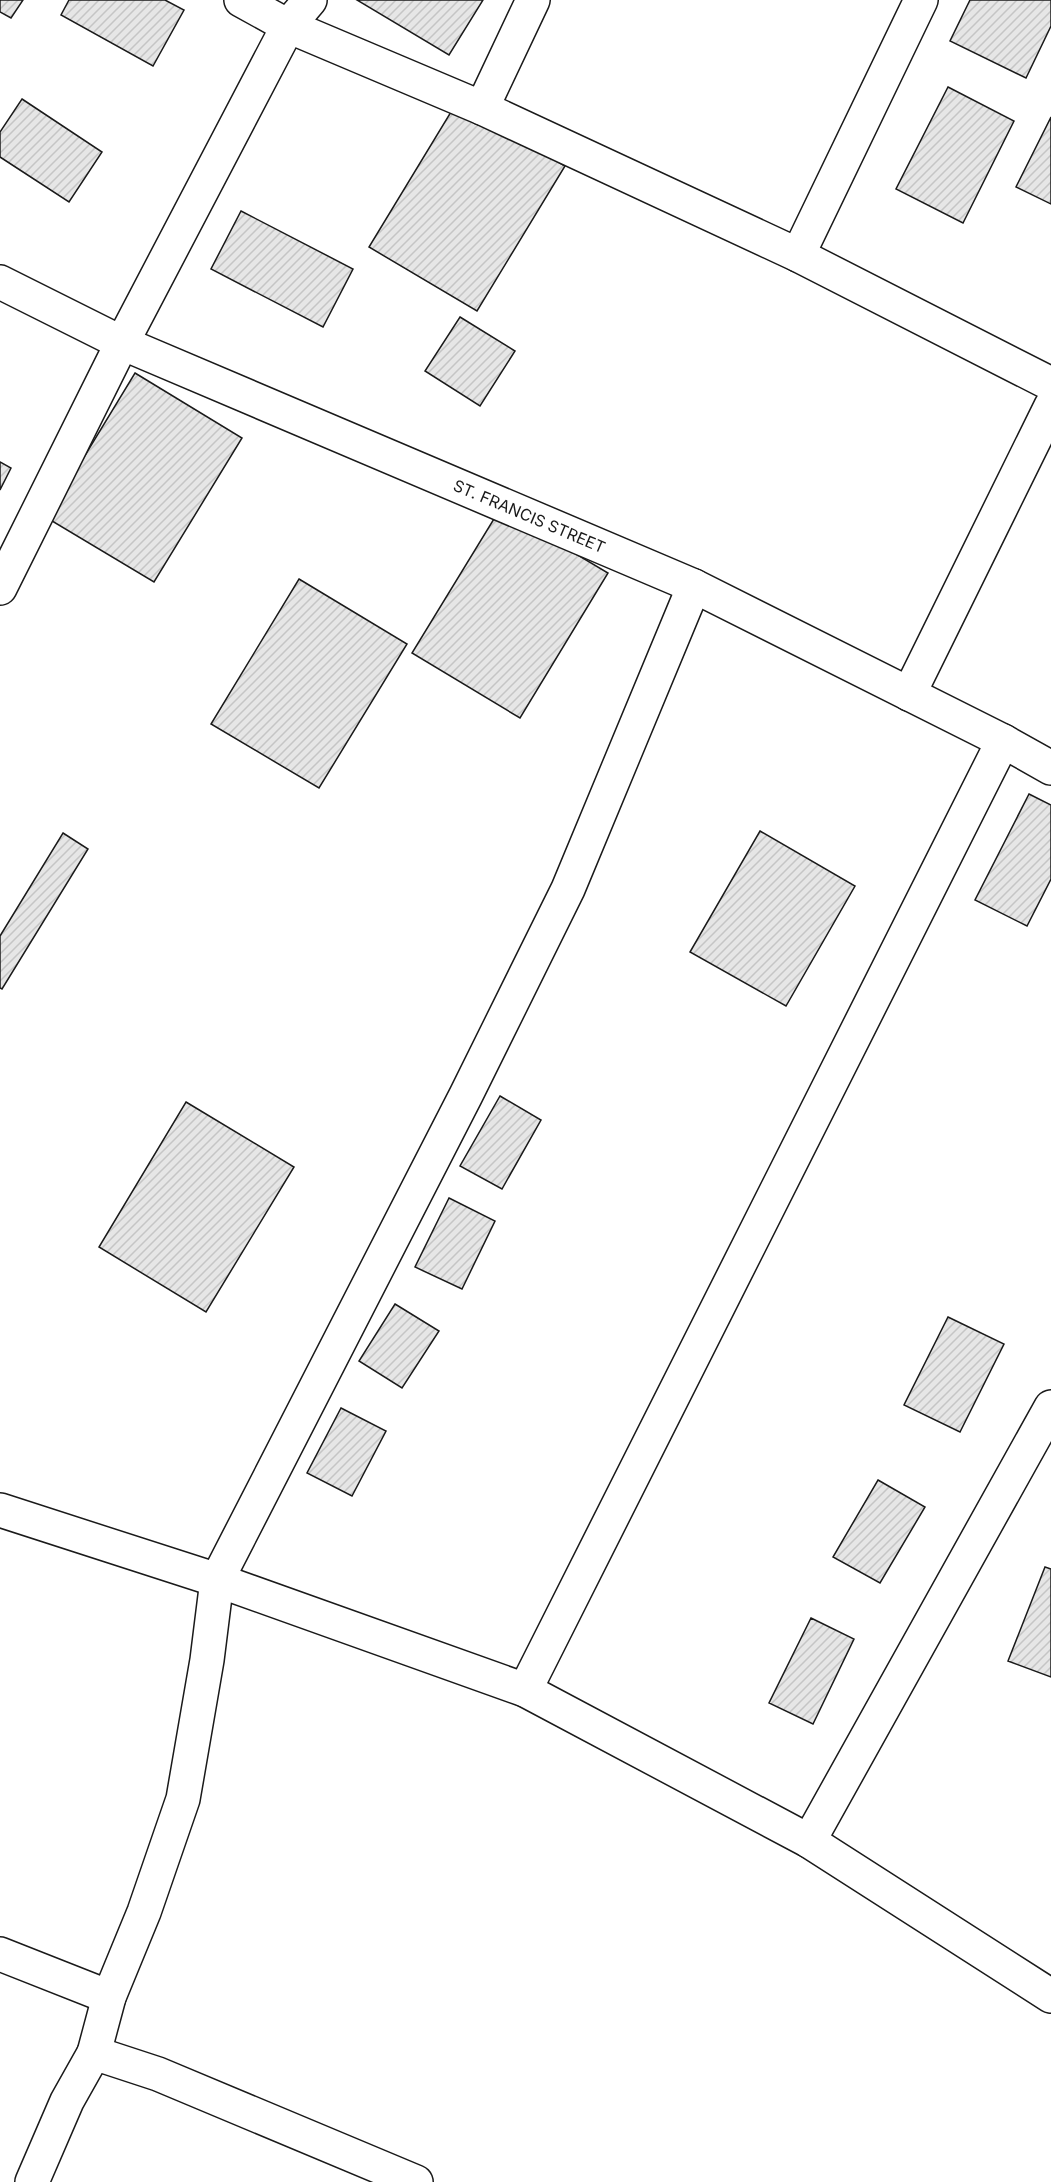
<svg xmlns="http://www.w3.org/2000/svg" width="1051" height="2182" font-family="Inter,sans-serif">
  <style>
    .building { fill: url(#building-hatch); stroke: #1a1a1a; stroke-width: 1.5 }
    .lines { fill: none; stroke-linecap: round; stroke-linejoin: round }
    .street-casing { stroke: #1a1a1a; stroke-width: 36 }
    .street { stroke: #fff; stroke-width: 33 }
    .labels { text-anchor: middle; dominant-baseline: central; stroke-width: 4.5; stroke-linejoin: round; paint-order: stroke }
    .street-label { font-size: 16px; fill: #1a1a1a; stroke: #fff }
  </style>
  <defs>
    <pattern id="building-hatch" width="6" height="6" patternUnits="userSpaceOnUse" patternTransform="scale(1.5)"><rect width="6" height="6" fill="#e6e6e6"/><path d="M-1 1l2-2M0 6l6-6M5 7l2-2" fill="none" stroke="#c5c5c5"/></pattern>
  </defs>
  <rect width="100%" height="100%" fill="#fff"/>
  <path class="building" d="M0 0H23L11 18 0 12Z
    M69 0H165L184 10 153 66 61 15Z
    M357 0H483L449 55Z
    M970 0H1051V26L1026 78 950 41Z
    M948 87 1014 121 963 223 896 189Z
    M22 99 102 152 69 202 0 157V132Z
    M457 102 565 166 477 311 369 247Z
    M1051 117V204L1016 187Z
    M241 211 353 269 323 327 211 269Z
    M460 317 515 351 480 406 425 371Z
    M135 373 242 438 154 582 47 518Z
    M0 462 11 468 0 490Z
    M500 509 608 573 520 718 412 653Z
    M299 579 407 644 319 788 211 724Z
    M1029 794 1051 805V879L1027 926 975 900Z
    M760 831 855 886 786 1006 690 952Z
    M63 833 88 849 2 989 0 988V936Z
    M500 1096 541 1120 502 1189 460 1166Z
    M186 1102 294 1167 206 1312 99 1247Z
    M449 1198 495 1221 462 1289 415 1267Z
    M395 1304 439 1331 402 1388 359 1361Z
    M948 1317 1004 1344 960 1432 904 1405Z
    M341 1408 386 1431 352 1496 307 1473Z
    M878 1480 925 1507 880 1583 833 1557Z
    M1045 1567 1051 1569V1677L1008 1661Z
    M811 1618 854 1639 813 1724 769 1703Z"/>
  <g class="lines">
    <g class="street-casing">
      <g id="street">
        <path d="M241 0 288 26 482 108 798 255 1051 384"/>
        <path d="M482 108 533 0"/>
        <path d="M798 255 921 0"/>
        <path id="s1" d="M0 282 122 343 694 586 1003 741 1051 768"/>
        <path d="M0 588 122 343 288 26 310 0"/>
        <path d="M909 694 1051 406"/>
        <path d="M0 1510 217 1580 525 1690 809 1841 1051 1996"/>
        <path d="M525 1690 1003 741"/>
        <path d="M809 1841 1051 1407"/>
        <path d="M0 1954 109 1997"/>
        <path d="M94 2053 109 1997 144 1912 183 1799 207 1660 217 1580 466 1095 568 889 694 586"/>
        <path d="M32 2182 67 2101 94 2053 158 2074 416 2182"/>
      </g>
    </g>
    <use href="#street" class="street"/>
  </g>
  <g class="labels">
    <g class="street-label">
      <text stroke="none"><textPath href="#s1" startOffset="579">ST. FRANCIS STREET</textPath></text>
    </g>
  </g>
</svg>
